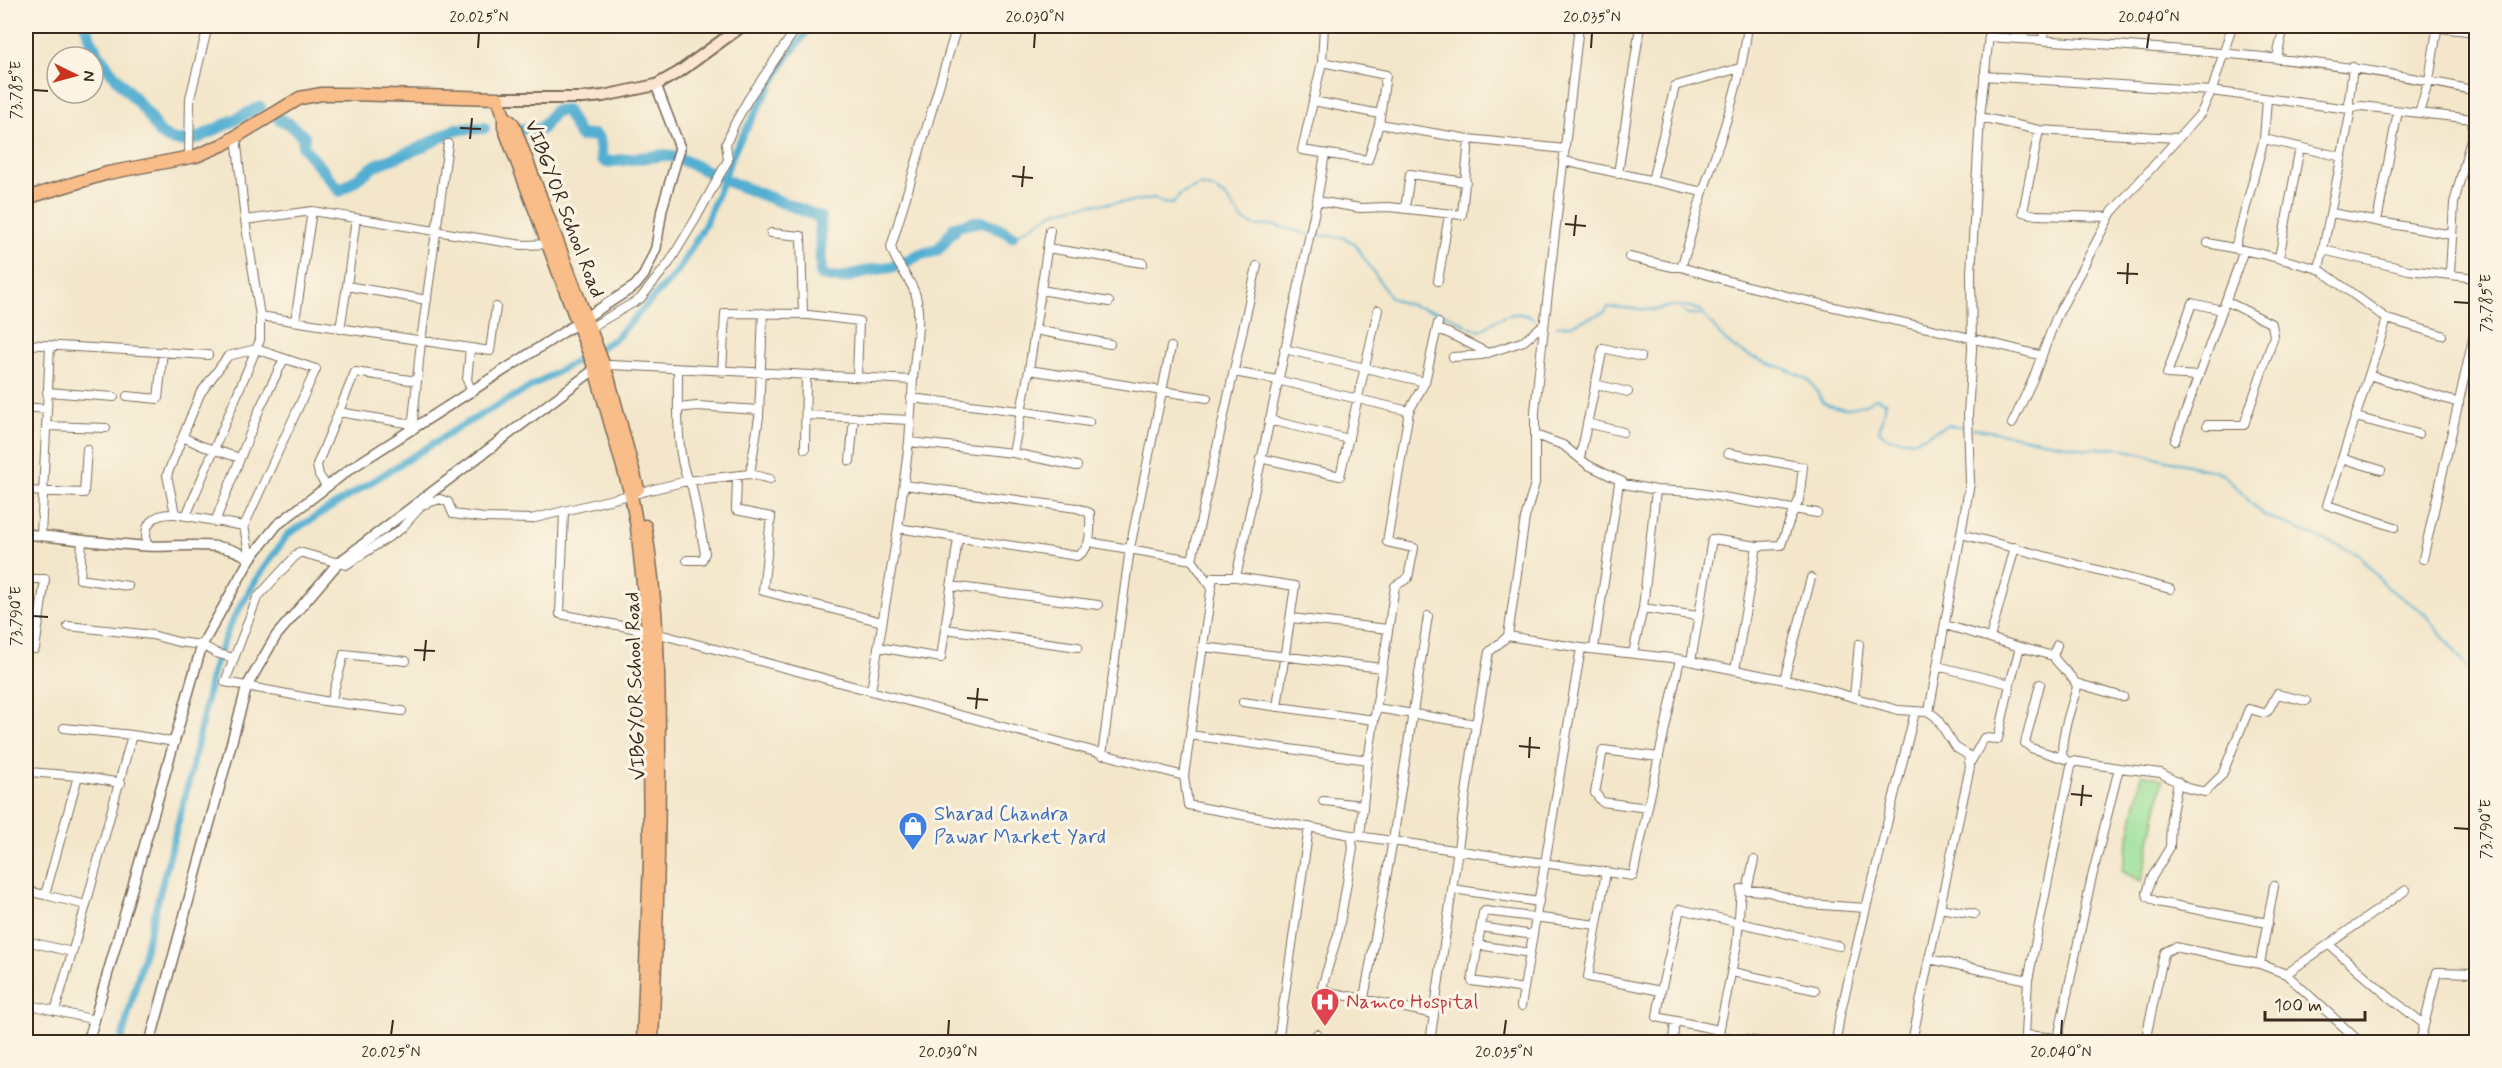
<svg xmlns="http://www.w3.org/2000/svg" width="2502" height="1068" font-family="Mynerve,sans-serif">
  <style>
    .green { fill: #99df98; stroke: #6a845b; stroke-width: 1.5 }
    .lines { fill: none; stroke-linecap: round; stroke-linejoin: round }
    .stream { stroke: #53afd1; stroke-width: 2 }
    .canal { stroke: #53afd1; stroke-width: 7 }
    .river { stroke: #53afd1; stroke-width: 12 }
    .minor-casing { stroke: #7b6c5a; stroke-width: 10 }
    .tertiary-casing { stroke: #7b6c5a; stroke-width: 12 }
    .secondary-casing { stroke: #7b6c5a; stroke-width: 14 }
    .primary-casing { stroke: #7b6c5a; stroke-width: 15 }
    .minor { stroke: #fff; stroke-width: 8 }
    .tertiary { stroke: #fff; stroke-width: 9 }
    .secondary { stroke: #fce5d0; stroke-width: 10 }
    .primary { stroke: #f8bd89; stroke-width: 12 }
    .ticks { fill: none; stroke: #3b2a1e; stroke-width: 2 }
    .labels { text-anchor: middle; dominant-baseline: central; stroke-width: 6; stroke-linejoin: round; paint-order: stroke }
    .street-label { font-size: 20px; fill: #3b2a1e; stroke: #fcf5e5 }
    .shop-label { font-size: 20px; fill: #366cbe; stroke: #fcf5e5; text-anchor: start }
    .health-label { font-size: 20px; fill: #be3a42; stroke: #fcf5e5; text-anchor: start }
    .neatline { fill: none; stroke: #3b2a1e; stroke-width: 2 }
    .ticks-label { font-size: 15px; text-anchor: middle; fill: #3b2a1e }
  </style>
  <rect width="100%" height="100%" fill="#fcf5e5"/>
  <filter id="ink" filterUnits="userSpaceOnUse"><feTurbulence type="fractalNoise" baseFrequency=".0167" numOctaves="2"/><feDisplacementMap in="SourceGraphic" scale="12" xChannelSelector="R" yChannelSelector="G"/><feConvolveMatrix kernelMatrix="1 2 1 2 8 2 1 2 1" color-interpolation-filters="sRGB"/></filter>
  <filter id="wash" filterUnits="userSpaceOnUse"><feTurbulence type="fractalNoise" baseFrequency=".008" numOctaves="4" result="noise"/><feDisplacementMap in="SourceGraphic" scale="24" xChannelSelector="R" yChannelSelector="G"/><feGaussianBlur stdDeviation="1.35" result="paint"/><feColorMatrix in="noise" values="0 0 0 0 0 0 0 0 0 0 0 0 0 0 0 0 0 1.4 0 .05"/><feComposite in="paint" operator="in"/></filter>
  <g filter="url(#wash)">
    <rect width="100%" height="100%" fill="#f3e6ca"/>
    <path class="green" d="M2142 774 2163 779 2142 882 2122 871Z"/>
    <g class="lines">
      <path class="stream" d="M1012 236C1016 237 1045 216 1056 212 1087 200 1121 206 1154 198L1162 203 1172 204 1180 195 1200 185 1214 189 1225 196 1243 220 1250 224 1258 226 1273 225 1307 234 1342 237 1354 243 1391 298C1409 307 1428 308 1447 315 1459 320 1469 329 1481 331 1497 318 1514 307 1534 319
        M1681 309 1688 314 1703 315
        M1557 326 1571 325 1605 312 1608 307 1655 310 1671 306H1686L1702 311C1704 317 1709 321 1713 326 1739 364 1774 358 1808 380 1815 385 1819 396 1823 403 1842 411 1860 409 1876 398L1886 402 1879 431 1888 438 1915 441 1947 425 1966 427
        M1972 428 2088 449 2118 448 2217 472 2225 476 2262 514 2358 554 2387 588 2423 612 2468 668 2476 683"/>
      <path class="canal" d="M121 1042 191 773 213 669 230 625 255 581 288 534 463 425 615 339 677 272 705 225 735 149 785 61 811 26"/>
      <path class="river" d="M86 26C95 62 128 88 150 117 153 122 156 129 160 133 171 143 187 142 200 137L260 107
        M279 119 288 123 304 137 303 147 340 191 376 165 422 147 456 129 484 128
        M517 129H541L555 111 566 110 580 136 594 135 599 139 602 159 606 162 665 155 678 158 716 175
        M727 181 820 217 821 275C845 281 846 276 867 271 880 268 892 268 904 263 910 260 915 256 921 254 926 252 931 253 935 251 945 246 946 235 954 231V227C978 221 977 218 1000 229 1005 231 1007 232 1012 236"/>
    </g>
  </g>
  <g filter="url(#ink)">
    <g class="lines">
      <g class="minor-casing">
        <path id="minor" d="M1324 26 1322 62 1386 75 1379 124 1469 139 1565 149
          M1989 37C2155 48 2313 54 2476 91
          M2043 41 2044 26
          M2277 57 2284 26
          M1322 62 1302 150 1368 160 1379 124
          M1984 76 2211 91 2349 109 2362 106 2419 113 2429 80 2437 30 2441 28 2476 32
          M1313 101 1380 114
          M2419 113 2473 119 2476 108
          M1980 117 2039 130 2176 138
          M2039 130 2023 212 2036 215 2109 217
          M236 136 245 220 260 316 490 351 496 307
          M2264 139 2342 157
          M1325 154 1317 201 1360 208 1389 207 1462 215 1469 139
          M189 157 190 98 208 26
          M1564 161 1703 192
          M1618 174 1640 26
          M1652 181 1675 86 1740 68
          M1405 209 1410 174 1466 182
          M2331 213 2452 235
          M245 220 312 211 522 245 552 244
          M2377 221 2398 111
          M771 233 801 236 803 315
          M2208 243 2262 254 2319 269 2387 319 2327 505 2395 527
          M1047 248 1143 263
          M2235 248 2264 139 2267 99
          M2323 250 2409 270 2476 278
          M1629 257 1673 267H1681C1690 244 1694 219 1702 195 1720 140 1741 84 1748 26
          M2279 258 2300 147
          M1681 267C1799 304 1922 323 2042 356
          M2319 269 2350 115 2349 100 2353 67
          M2450 273 2454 203 2472 135 2473 119
          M1438 281 1449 215
          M347 286 356 218
          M1041 290 1109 302
          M2387 319 2442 335
          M295 321 312 211
          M340 329 347 286 427 300
          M588 329 640 299 669 263 695 220 728 160 726 144 735 123 749 98 798 26
          M1437 329 1448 333 1488 353
          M1035 330 1110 344
          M26 344 208 355
          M470 349 467 380 472 392
          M1284 349 1425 382 1438 323
          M1453 357 1482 355 1524 341 1544 324
          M602 367 611 365 913 380C914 356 922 319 916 296 911 278 896 266 891 247L957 26
          M678 370C678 398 675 465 692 487L705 553 702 560H687
          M1029 370 1050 230
          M722 372 725 313 800 314 859 321 857 377
          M1234 372 1277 380 1409 411 1387 542 1414 548 1408 578 1395 586 1367 767 1360 836
          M2369 375 2459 403
          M2199 376 2167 374 2192 303 2222 310
          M913 380 909 442 898 528 871 691 1184 776 1188 805 1351 835 1633 876 1680 659
          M1595 384 1628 392
          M47 392 114 397
          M127 396 158 399 163 351
          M911 398 1020 411 1089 422
          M26 407 46 409
          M678 408 697 406 759 410
          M1409 411 1425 382
          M338 412 413 424
          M807 415 910 420
          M2356 417 2418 434
          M1269 420 1349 439
          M1587 423 1623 432
          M2012 424 2033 379 2056 318 2112 212 2201 113 2213 87 2232 26
          M2207 425H2244L2274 336 2272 324 2226 301
          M46 426 106 428
          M412 430 421 341 448 144
          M1535 435 1563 445 1588 465 1623 482
          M183 437 202 446 240 458
          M2175 441 2244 250
          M909 442 1013 453 1077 466
          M805 449 806 375
          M1013 453 1029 370 1207 398
          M1260 458 1340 476 1378 310
          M1580 458 1603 348 1641 357
          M2344 459 2381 470
          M850 461 854 417
          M750 474 759 417 763 313
          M737 476 736 510 771 517 763 591 882 622
          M327 487 319 475 317 465 355 372 417 381
          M26 491 84 493 87 449
          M564 512 560 614 648 631 871 691
          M186 516 260 340V316
          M215 522 260 408 284 359
          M244 526 316 369 256 349 228 356 200 394 167 475 175 514 244 526 250 559
          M898 528 1077 556C1093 548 1090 528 1090 513L1077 508 904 485
          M1961 534 2170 589
          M41 536 50 346
          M82 540 80 579 128 586
          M1089 542 1192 560 1212 588
          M147 546C143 525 151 513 175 514
          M2423 559 2476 326
          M1192 560 1257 266
          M1236 577 1295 586 1277 707
          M26 579H45L35 649 26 648
          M951 586 1098 605
          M1643 608 1698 616
          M1291 618 1388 629
          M68 626 152 635 178 642 202 645 216 653 233 658
          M945 629 1078 647
          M1508 636 1581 648
          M1990 638 2015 547
          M2057 645 2053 656C2059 667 2075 677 2077 687 2072 706 2059 739 2063 758
          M2476 645V649
          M878 647 941 658 958 538
          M1203 647 1382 668
          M2020 647 2053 656
          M1594 648 1619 483 1656 490 1693 492 1817 513
          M1633 653 1643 608 1656 490
          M1691 661 1712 539 1757 546 1781 545 1791 517 1799 500 1803 467 1728 453
          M1937 666 2010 684 2020 647 1945 625
          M1735 670 1757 546
          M1784 680 1811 578
          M2076 683 2123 697
          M2040 684 2025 743 2031 748 2065 759
          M1854 697 1859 644
          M331 702 344 654 406 661
          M1243 702 1374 720
          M1376 708 1476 724
          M402 711 324 701 225 682 257 598 299 552 346 565 401 529 422 505 440 499 448 502 453 514 484 518 531 519 687 481 750 474 770 479
          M1929 712 1936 717 1955 747 1968 755 1970 767 1929 959
          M64 728 132 735
          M1190 735 1368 760
          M1102 755 1130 548 1171 347
          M2072 761 2119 768 2090 885 2058 1038 2025 1035 2028 980Z
          M1970 763 1984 738 1998 739 2010 684
          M2119 768 2161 773 2187 788 2205 792 2222 775 2249 709 2264 713 2268 711 2277 694 2306 701
          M78 776 121 783
          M1184 776 1213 577H1236L1317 201
          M2178 782 2171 818 2170 847 2151 879 2147 893 2148 897 2157 902 2268 923
          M1323 801 1363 805
          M1648 808 1602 802 1595 793 1603 750 1659 757
          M1351 835 1353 848 1338 934 1322 987 1329 992 1434 1014
          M1606 872 1588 977 1661 991 1680 909 1839 946
          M1453 889 1539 902
          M1747 890 1754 860
          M26 891 45 895 78 776 29 772
          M45 895 86 905 132 735 175 742
          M1940 908 1974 914
          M1481 927 1533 935
          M26 941 72 952
          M2328 944 2389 997 2424 1024
          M1478 945 1530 953
          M2260 964 2274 886
          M1732 972 1815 990
          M2286 974 2406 890
          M1524 989 1472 981 1483 913 1485 911 1597 925
          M1661 991 1657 1017 1719 1030
          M1364 998 1393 840 1428 616
          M26 1004 95 1020
          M1521 1006 1581 648 1680 659 1810 685 1898 710 1929 712 1970 483 1968 415 1972 350 1971 273 1980 117 1990 26
          M55 1011 86 905
          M1718 1036 1762 1042
          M1278 1042 1309 827
          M1316 1042 1317 1034
          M1430 1042 1476 724 1489 652 1508 636 1525 518 1535 483V412L1539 371 1579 26
          M1673 1042 1675 1021
          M1717 1042 1737 944 1741 889 1769 892 1807 904 1866 908 1915 712
          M1836 1042 1840 1015 1866 908
          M1912 1042 1929 959 2028 980
          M2145 1042 2163 958 2165 952 2175 947 2260 964 2286 974 2360 1042
          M2420 1042 2437 972 2476 973"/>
      </g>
      <g class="tertiary-casing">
        <path id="tertiary" d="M26 534C65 538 106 544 146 546 179 548 222 538 250 559L202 645 88 1042
          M250 559 277 525 350 469 635 286 644 275 656 248 662 209 680 148 656 85
          M150 1042 247 686 276 636 338 563 595 369"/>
      </g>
      <g class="secondary-casing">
        <path id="secondary" d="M498 98H583L603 96 656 85 679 72 742 26"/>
      </g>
      <g class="primary-casing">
        <path id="primary" d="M504 116 513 124 608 377 638 489
          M26 198 108 173 196 156 222 145 300 98 322 94H348L498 98 504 116V127L595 369 631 495 637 527 648 631 650 861 643 1042
          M645 526C658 604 659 680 659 759 659 853 656 948 652 1042"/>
      </g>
      <use href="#minor" class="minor"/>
      <use href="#tertiary" class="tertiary"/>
      <use href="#secondary" class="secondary"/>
      <use href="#primary" class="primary"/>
    </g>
  </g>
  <path class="ticks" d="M478 48 479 33M1034 48 1035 33M1591 48 1592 33M2147 48 2149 33M33 90 48 91M460 128 481 129M470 139 472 118M1012 176 1033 178M1022 187 1024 166M1565 224 1586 226M1574 236 1576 215M2117 273 2138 274M2127 284 2128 263M2454 302 2469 303M33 616 48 617M414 650 435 651M424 661 426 640M967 698 988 700M976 709 978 688M1519 746 1540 748M1529 758 1530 737M2071 794 2092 796M2081 806 2083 785M2454 828 2469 829M391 1035 393 1020M948 1035 949 1020M1504 1035 1506 1020M2061 1035 2062 1020"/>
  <defs>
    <g id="shop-pin" transform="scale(1.5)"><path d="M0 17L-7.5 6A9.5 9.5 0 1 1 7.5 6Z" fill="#3f7fe0" stroke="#fcf5e5"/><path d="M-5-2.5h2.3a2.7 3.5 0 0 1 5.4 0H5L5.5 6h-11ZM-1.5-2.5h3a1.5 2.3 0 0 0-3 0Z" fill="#fff"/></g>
    <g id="hospital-pin" transform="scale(1.5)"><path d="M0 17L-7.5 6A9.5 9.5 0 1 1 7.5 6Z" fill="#e0444e" stroke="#fcf5e5"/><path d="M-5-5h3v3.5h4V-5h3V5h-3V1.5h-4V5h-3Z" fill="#fff"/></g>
  </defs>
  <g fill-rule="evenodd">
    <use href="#shop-pin" x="913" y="826"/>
    <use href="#hospital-pin" x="1325" y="1002"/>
  </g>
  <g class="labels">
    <g class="street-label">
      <text transform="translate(564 209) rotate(69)">VIBGYOR School Road</text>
      <text transform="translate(636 686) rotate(-92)">VIBGYOR School Road</text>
    </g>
    <g class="shop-label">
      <text x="934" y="814">Sharad Chandra<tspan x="934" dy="23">Pawar Market Yard</tspan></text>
    </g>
    <g class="health-label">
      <text x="1346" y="1002">Namco Hospital</text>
    </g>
  </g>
  <rect width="2502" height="1068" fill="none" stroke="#fcf5e5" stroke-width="66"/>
  <g transform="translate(75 75) rotate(95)"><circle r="28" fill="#fcf5e5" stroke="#afa495" stroke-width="1.5"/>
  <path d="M0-4.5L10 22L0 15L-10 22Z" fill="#c8321e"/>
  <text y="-9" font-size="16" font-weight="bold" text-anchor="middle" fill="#3b2a1e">N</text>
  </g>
  <path d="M2265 1011v9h100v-9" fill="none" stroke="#3b2a1e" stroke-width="3"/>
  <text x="2274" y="1011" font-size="18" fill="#3b2a1e" stroke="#fcf5e5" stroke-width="4.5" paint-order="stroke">100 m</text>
  <rect x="33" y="33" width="2436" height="1002" class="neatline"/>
  <g class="ticks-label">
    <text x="479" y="22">20.025°N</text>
    <text x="1035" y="22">20.030°N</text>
    <text x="1592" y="22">20.035°N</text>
    <text x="2149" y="22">20.040°N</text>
    <text transform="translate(16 90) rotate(-90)" y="5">73.785°E</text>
    <text transform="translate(2486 303) rotate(-90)" y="5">73.785°E</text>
    <text transform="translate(16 616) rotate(-90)" y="5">73.790°E</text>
    <text transform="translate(2486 829) rotate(-90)" y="5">73.790°E</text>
    <text x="391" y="1057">20.025°N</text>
    <text x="948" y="1057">20.030°N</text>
    <text x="1504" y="1057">20.035°N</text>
    <text x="2061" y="1057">20.040°N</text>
  </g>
</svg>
